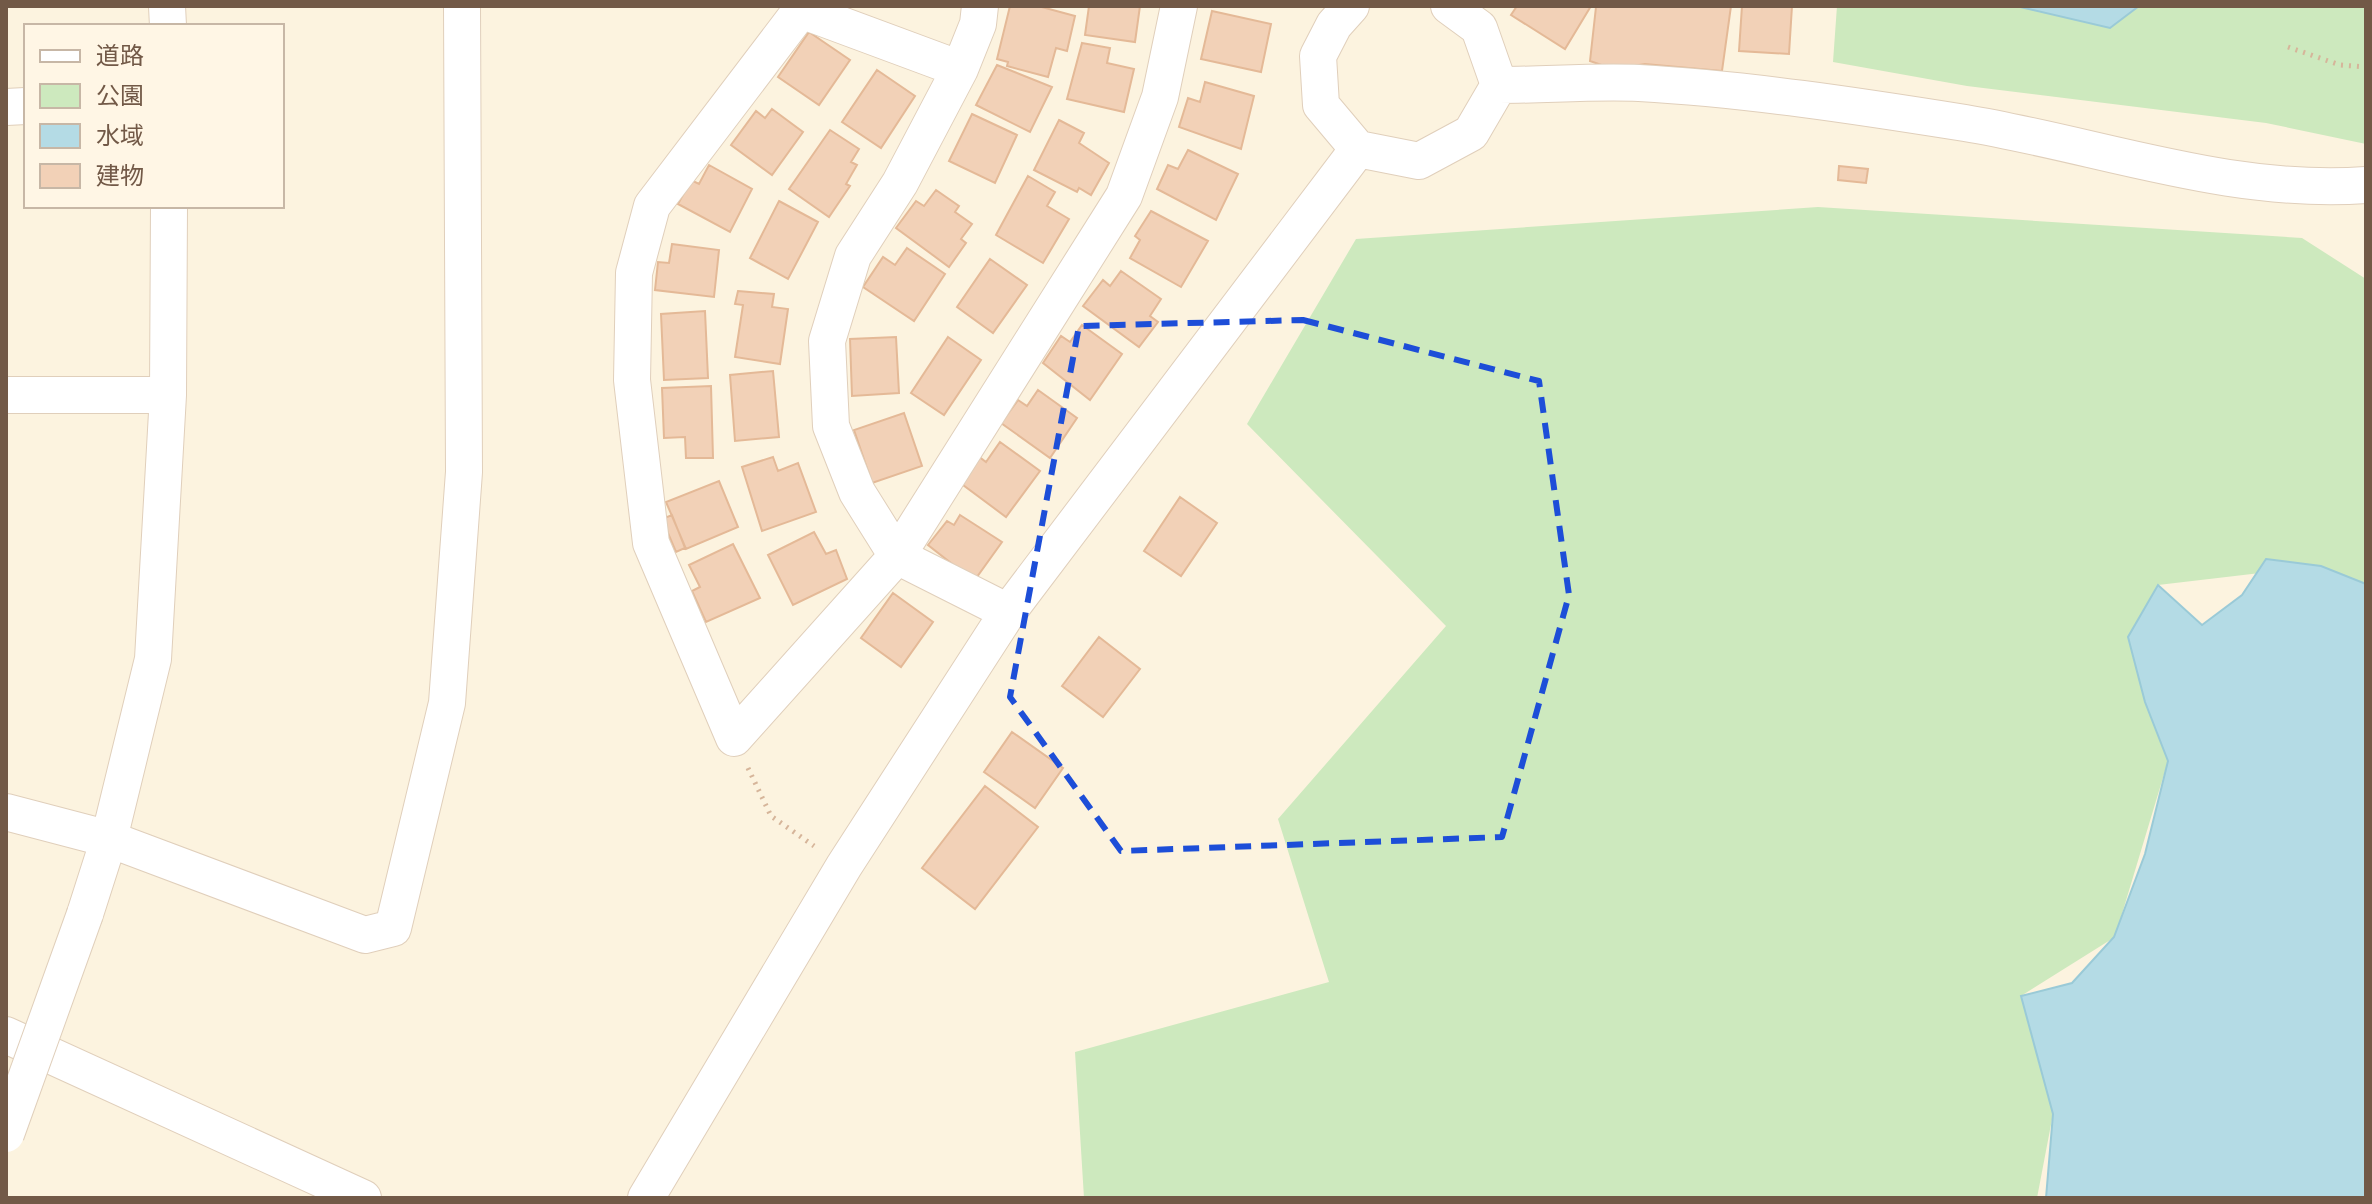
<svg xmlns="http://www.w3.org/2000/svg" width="2372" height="1204" font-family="Poppins,'Noto Sans JP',sans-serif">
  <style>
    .green { fill: #cde9be }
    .water { fill: #b4dbe5; stroke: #9acad7; stroke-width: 2 }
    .building { fill: #f2d1b7; stroke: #e4b997; stroke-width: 2 }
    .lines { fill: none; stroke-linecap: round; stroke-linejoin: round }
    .minor-casing { stroke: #e0cfbb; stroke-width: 38 }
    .path { stroke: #d6b59a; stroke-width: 5; stroke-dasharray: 2 6; stroke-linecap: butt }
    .minor { stroke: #fff; stroke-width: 36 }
    .minor-bridge-casing { stroke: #e0cfbb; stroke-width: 38; stroke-linecap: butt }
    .minor-bridge { stroke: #fff; stroke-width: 36 }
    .marked { fill: none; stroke: #1d4ed8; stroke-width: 6; stroke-dasharray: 16 10; stroke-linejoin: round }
  </style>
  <rect width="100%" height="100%" fill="#fcf3df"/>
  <path class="green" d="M1837 6H2366V144L2266 123 1967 86 1833 62Z
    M1818 207 2302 238 2366 279V590L2320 566 2158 585 2128 637 2168 761 2115 937 2021 996 2053 1114 2037 1198H1084L1075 1052 1329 982 1278 819 1446 626 1247 424 1356 239Z"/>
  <path class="water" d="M2016 6H2139L2110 28Z
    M2266 559 2321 566 2366 584V1198H2046L2053 1114 2021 996 2072 983 2114 937 2145 854 2168 761 2145 702 2128 637 2158 585 2202 625 2242 595Z"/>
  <path class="building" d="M1010 6H1038L1075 16 1067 51 1056 48 1048 77 1007 66 1008 62 997 59Z
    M1089 6H1140L1135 42 1085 35Z
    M1517 6H1591L1565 49 1511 15Z
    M1731 6 1722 71 1645 64 1613 69 1590 61 1596 7Z
    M1742 6H1792L1789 54 1739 51Z
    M1212 11 1271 24 1261 72 1201 59Z
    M809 32 850 60 819 105 778 77Z
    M1082 43 1110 48 1107 63 1134 69 1124 112 1067 99Z
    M997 65 1052 87 1030 132 976 105Z
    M877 70 915 96 881 148 842 122Z
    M1205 82 1254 96 1241 149 1179 127 1188 98 1200 102Z
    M772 109 803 132 772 175 731 145 756 111 765 118Z
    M972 114 1017 135 995 183 949 161Z
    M1059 120 1084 133 1079 143 1109 163 1091 195 1079 188 1077 192 1034 170Z
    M830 130 859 149 851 162 857 165 846 184 850 186 829 217 789 189Z
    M1188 150 1238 174 1216 220 1157 189 1168 165 1178 169Z
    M709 165 752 189 730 232 678 204 691 180 699 184Z
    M1839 166 1868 169 1866 183 1838 180Z
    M1028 176 1055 192 1047 206 1069 219 1043 263 996 235Z
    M936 190 959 206 955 212 972 224 961 239 966 243 949 267 896 228 916 201 924 206Z
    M779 201 818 222 788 279 750 258Z
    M1151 211 1208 241 1181 287 1130 258 1140 240 1135 236Z
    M672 244 719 250 714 297 655 290 658 262 669 263Z
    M907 248 945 274 914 321 863 287 883 257 895 265Z
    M990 259 1027 285 993 333 957 307Z
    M1121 271 1161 299 1150 316 1158 322 1139 347 1083 306 1103 280 1110 286Z
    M738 291 774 294 772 307 788 309 780 364 735 357 743 305 735 304Z
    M705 311 708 378 664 380 661 314Z
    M1082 325 1122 354 1090 400 1043 363 1061 336 1070 342Z
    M896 337 899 393 852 396 850 339Z
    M948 337 981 360 944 415 911 393Z
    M773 371 779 437 735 441 730 375Z
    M711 386 713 458H686L685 437 664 438 662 388Z
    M1038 390 1077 418 1050 458 1001 423 1018 400 1027 406Z
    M904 413 922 466 872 483 854 430Z
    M1000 442 1040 471 1006 517 959 482 978 456 986 462Z
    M773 457 778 471 798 463 816 512 762 531 742 467Z
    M719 481 738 527 686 549 666 502Z
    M1180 497 1217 523 1181 576 1144 551Z
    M672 515 685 548 676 552 662 519Z
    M960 515 1002 542 974 581 928 545 947 521 954 525Z
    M814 532 826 554 836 550 847 579 793 605 768 555Z
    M733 544 760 598 706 622 692 591 700 587 689 565Z
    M893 593 933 622 901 667 861 638Z
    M1099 637 1140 669 1103 717 1062 686Z
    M1012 732 1063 768 1035 808 984 772Z
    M985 786 1038 827 975 909 922 868Z"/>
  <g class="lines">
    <g class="minor-casing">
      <path id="minor" d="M167 6 168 26
        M980 6 978 24 960 69 900 183 853 256 827 341 831 426 857 492 897 556 1008 612
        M1351 6 1334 25 1318 56 1321 105 1358 149 1419 161 1471 133 1499 85 1479 28 1449 6
        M960 69 801 10 652 206 634 273 632 380 651 543 734 738 897 556 1124 196 1160 97 1179 6
        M1499 85C1546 85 1593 81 1639 83 1747 89 1858 106 1965 123 2098 145 2229 195 2366 185
        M6 107 26 106
        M6 395H168
        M6 812 109 839 365 935 393 928 447 703 464 472 462 6
        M85 914 109 839 153 659 168 395 169 206
        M6 1035 363 1198
        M646 1198 844 866 1008 612 1358 149"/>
    </g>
    <path class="path" d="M2288 47 2340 65 2366 67
      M748 768 771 816 814 846"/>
    <use href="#minor" class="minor"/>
    <g class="minor-bridge-casing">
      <path id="minor-bridge" d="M6 1134 85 914"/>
    </g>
    <use href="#minor-bridge" class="minor-bridge"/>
  </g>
  <path class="marked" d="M1303 320 1539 381 1569 595 1502 837 1121 851 1010 697 1079 326Z"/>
  <rect width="2372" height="1204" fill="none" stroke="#725947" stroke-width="16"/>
  <rect x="24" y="24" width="260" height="184" fill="#fff6e5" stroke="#c7b7a6" stroke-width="2"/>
  <rect x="40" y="50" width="40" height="12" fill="#ffffff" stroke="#c7b7a6" stroke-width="2"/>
  <text x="96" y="64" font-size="24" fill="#725947">道路</text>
  <rect x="40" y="84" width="40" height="24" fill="#cde9be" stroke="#c7b7a6" stroke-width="2"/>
  <text x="96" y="104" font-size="24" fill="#725947">公園</text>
  <rect x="40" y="124" width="40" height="24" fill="#b4dbe5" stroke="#c7b7a6" stroke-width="2"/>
  <text x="96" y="144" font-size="24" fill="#725947">水域</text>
  <rect x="40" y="164" width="40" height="24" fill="#f2d1b7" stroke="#c7b7a6" stroke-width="2"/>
  <text x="96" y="184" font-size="24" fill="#725947">建物</text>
</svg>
